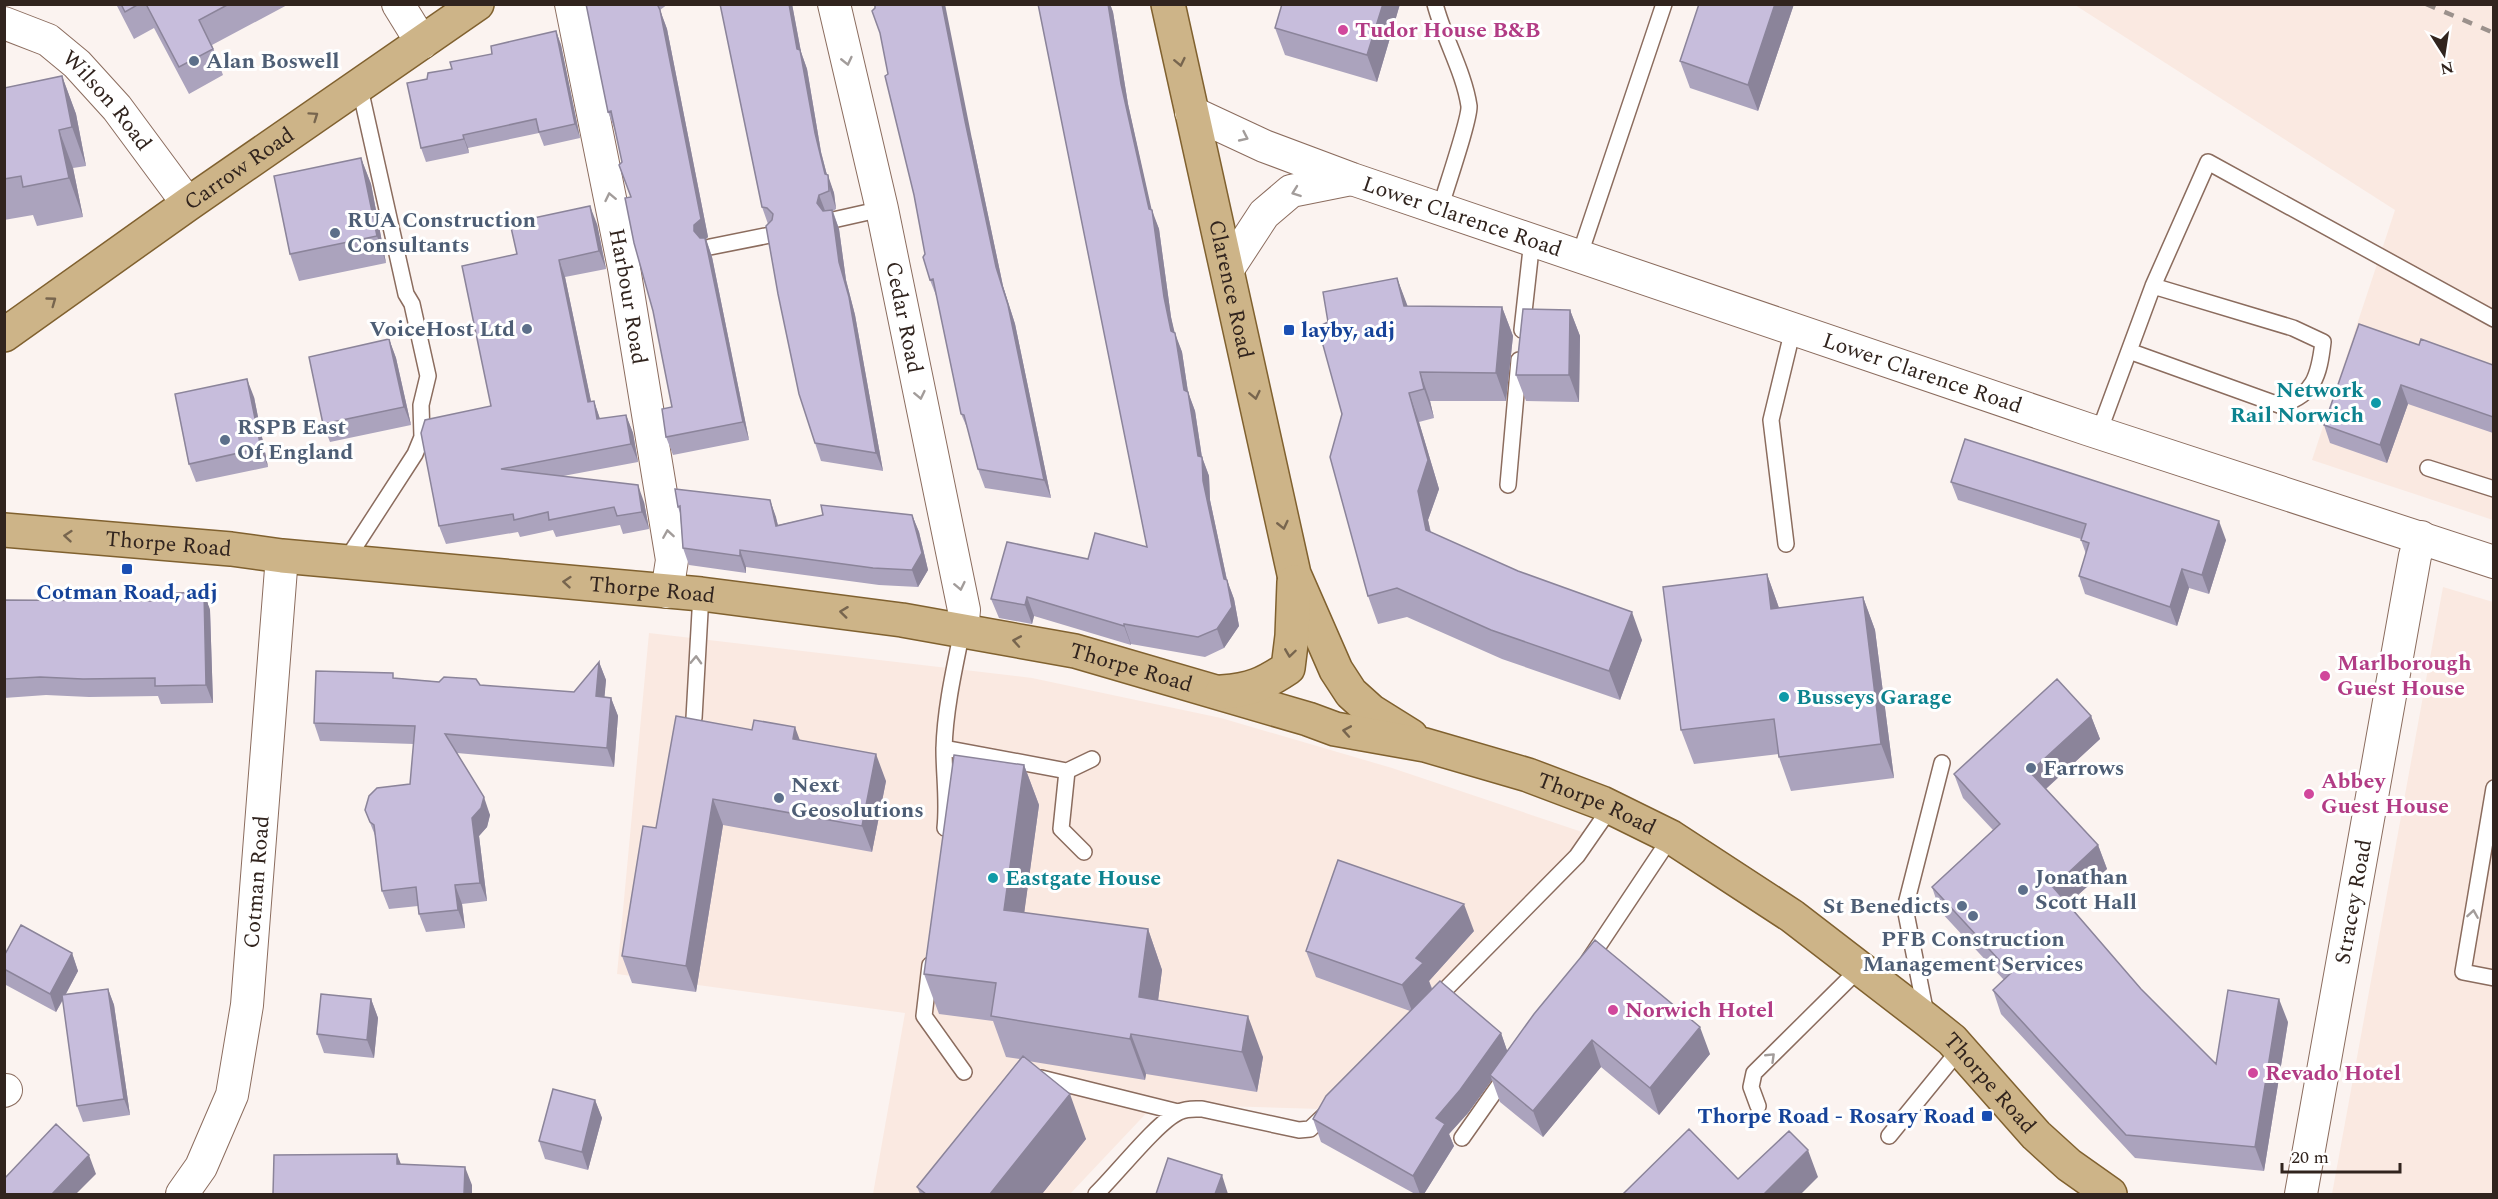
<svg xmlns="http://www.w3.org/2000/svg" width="2498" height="1199" font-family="Spectral,serif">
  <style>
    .built { fill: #fae9e1 }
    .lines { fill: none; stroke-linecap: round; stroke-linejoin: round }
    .service-casing { stroke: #8b6c5e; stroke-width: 18 }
    .minor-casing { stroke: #8b6c5e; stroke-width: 34 }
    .primary-casing { stroke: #80612f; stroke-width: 36 }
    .service { stroke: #fff; stroke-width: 15 }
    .minor { stroke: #fff; stroke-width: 32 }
    .primary { stroke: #cdb488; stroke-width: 33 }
    .rail { stroke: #9b918c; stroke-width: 4.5; stroke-dasharray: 10 10; stroke-linecap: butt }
    .wall { fill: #aba3bd }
    .shaded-wall { fill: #8b849a }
    .building { fill: #c7bddc; stroke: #8b849a; stroke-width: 1.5 }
    .oneway { stroke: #a29c9a }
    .oneway2 { stroke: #77654e }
    .hotel-dot { fill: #d1479c; stroke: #fff; stroke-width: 2 }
    .service-dot { fill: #5c6f8a; stroke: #fff; stroke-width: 2 }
    .transit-dot { fill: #1a4fb4; stroke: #fff; stroke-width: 2 }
    .culture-dot { fill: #0f9aa8; stroke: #fff; stroke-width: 2 }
    .labels { text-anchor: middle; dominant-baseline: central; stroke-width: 6; stroke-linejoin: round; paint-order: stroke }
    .hotel-label { font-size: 22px; font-weight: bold; fill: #b23c85; stroke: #fff; text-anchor: start }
    .service-label { font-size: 22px; font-weight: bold; fill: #4e5e75; stroke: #fff; text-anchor: start }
    .street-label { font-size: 22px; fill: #31241e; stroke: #fff }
    .transit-label { font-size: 22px; font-weight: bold; fill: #164399; stroke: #fff; text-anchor: start }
    .culture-label { font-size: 22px; font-weight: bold; fill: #0d838f; stroke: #fff; text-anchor: start }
  </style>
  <rect width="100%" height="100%" fill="#fbf3f0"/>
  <path class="built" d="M2075 5H2493V520L2312 460 2395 210Z
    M2443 587 2493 602V1194H2332Z
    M649 633 1032 678 1221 718 1392 768 1588 834 1321 1109 1155 1104 1070 1194H873L905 1013 617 974Z"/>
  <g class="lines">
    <g class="service-casing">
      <path id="service" d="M1435 4C1444 39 1464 72 1469 106 1470 119 1445 191 1440 209
        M833 220 882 209
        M710 247 770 235
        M1579 257 1664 4
        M1522 330 1532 240
        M2129 351 2279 405C2314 396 2319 376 2323 342L2293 328 2153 286
        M2099 432 2153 286 2208 162 2494 319
        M2428 468 2494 489
        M1508 485 1519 360
        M1786 544 1771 420 1793 329
        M345 562 415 454 422 437 421 405 428 376 412 304 406 294 359 84
        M694 718 701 594
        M944 748 1067 771 1092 759
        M1067 771 1061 829 1084 852
        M2494 788 2463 972 2494 978
        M945 828C948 801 944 776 944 749 945 710 954 670 962 631
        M1589 960 1671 837
        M930 965 924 1016 964 1072
        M1433 1002 1577 856 1611 807
        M1926 1014 1905 908 1942 763
        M1041 1078 1178 1112
        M1758 1106 1751 1087 1754 1073 1861 967
        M1889 1136 1960 1049
        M1462 1138 1507 1074
        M1096 1194C1116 1175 1157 1122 1179 1112 1187 1108 1194 1109 1202 1109L1299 1130 1310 1129 1330 1110"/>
    </g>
    <g class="minor-casing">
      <g id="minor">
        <path d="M398 4 422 43"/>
        <path id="s1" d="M571 4 624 268 672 560 667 592"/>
        <path id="s2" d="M834 4 882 209 964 610 962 631"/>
        <path id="s3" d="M4 23 48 40 77 64 117 108 188 204"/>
        <path id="s4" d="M1191 112 1264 146 1352 179 2087 429 2494 562"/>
        <path d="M1228 269 1264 214 1291 191 1351 179"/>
        <path d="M4 1091 6 1090"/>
        <path id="s5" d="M182 1194 201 1167 232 1095 247 1005 282 556"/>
        <path id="s6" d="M2301 1194 2415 556 2421 537"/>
      </g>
    </g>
    <g class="primary-casing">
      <g id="primary">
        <path id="s7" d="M1168 4 1294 574 1336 670 1351 693 1371 711 1411 736"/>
        <path id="s8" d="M4 335 188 204 477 4"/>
        <path id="s9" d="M4 530 231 549 282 556 701 594 902 620 1075 651 1308 719 1335 729 1425 745 1528 775 1602 803 1671 837 1792 916 1927 1020 1952 1040 2036 1135 2069 1165 2110 1194"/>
        <path d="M1222 692C1251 690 1264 684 1288 668L1292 636 1294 582"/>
      </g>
    </g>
    <use href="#service" class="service"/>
    <use href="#minor" class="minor"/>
    <use href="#primary" class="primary"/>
    <path class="rail" d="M2426 4 2494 33"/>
  </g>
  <path class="wall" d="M116 4H289L212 45 223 75 189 94 154 28 134 39Z
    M586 4H668L660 10 667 29 708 237 706 239 712 257 749 440 673 455 666 437 672 407 631 197 615 130 608 112Z
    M720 4H792L801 52 807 69 821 152 827 175 834 193 836 209 833 211 839 229 846 280 855 315 883 471 821 461 815 443 768 224 762 207Z
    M1038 4H1110L1113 12 1128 104 1151 210 1159 229 1171 317 1174 332 1182 352 1188 392 1195 411 1202 457 1209 476 1210 500 1227 580 1234 599 1239 626 1224 648 1205 657 1131 644V645L1034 616 1032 624 999 618 991 599 1088 559 1147 547Z
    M1282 4H1400L1377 82 1285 55 1275 28Z
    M1794 4 1758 111 1690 88 1680 61Z
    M875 8 972 139 1003 286 1015 324 1051 498 985 488 978 469 969 432 961 414 937 298 930 280 914 195 888 74Z
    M556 31 561 45 580 138 544 146 539 133 468 148 469 153 426 162 421 148 427 79 452 69Z
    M62 76 76 114 86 166 73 168 83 217 37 226 33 215 4 220V88Z
    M361 158 371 184 386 263 299 281 290 254Z
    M597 224 606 269 565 277 591 402 594 401 600 419 626 415 633 433 638 462 563 476 644 502 649 529 623 534 620 525 556 537 553 530 520 537 518 532 446 544 439 526 491 406 517 254Z
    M1397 278 1407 306 1502 307 1513 336 1506 401H1430L1434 418 1419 422 1439 489 1428 520 1431 532 1642 640 1620 700 1502 659 1407 617 1378 624 1368 596 1328 322Z
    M1570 310 1580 336 1579 402 1526 401 1516 375Z
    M389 339 396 358 411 425 330 442 323 424Z
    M2419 345 2493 365V433L2408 404 2387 463 2330 443 2324 425Z
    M254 397 268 467 196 482 189 464Z
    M1951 482 2226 540 2209 594 2189 588 2177 626 2085 594 2079 576 2086 554 2081 540V539L1958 500Z
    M770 500 778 525 823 515H912L919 532 928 570 918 587 879 585 746 567V573L689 565 683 548 680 513 678 507Z
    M1767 574 1779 608 1863 597 1875 630 1894 778 1791 791 1779 757V754L1694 764 1681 730Z
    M204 592 210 610 213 703 161 704 158 696 89 697 46 695 4 698V600L153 601Z
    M599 662 606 680 604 697 611 698 618 716 614 767 457 753 490 815 487 827 479 836 487 901 462 904 465 928 426 932 419 914 418 906 389 909 382 891 376 838 365 810 410 784 414 744 320 741 314 723 395 678 480 685 574 692Z
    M2091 716 2100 739 2046 789 2098 845 2107 869 2068 904 2141 989 2216 1064 2288 1022 2264 1171 2135 1158 2001 1014 1993 990 2004 980 1940 911 1932 887 1993 830 1963 798 1954 774Z
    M800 740 886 781 872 852 723 825 696 992 632 983 622 956 656 828Z
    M1024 765 1039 805 1024 913 1148 929 1162 970 1158 1001 1263 1057 1257 1092 1146 1074 1145 1080 1028 1061 1086 1139 1042 1194H920L917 1187 1020 1059 1006 1057 993 1021 939 1014 924 974Z
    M1474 931 1429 981 1432 988 1501 1033 1507 1051 1534 1014 1710 1054 1659 1115 1601 1067 1543 1137 1500 1102 1492 1080 1468 1113 1449 1134 1454 1146 1424 1194H1415L1321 1142 1313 1119 1410 1011 1316 977 1306 951Z
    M72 953 78 971 66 994 108 989 114 1005 130 1115 83 1122 77 1106 63 1000 56 1012 6 985 4 981V956Z
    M371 999 378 1018 374 1058 324 1053 317 1034Z
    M595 1100 602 1118 588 1170 545 1159 539 1141Z"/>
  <path class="shaded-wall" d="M789 4H792L801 52 807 69 821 152 828 179V175L834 193 836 209 825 174 815 133 797 49Z
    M942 4H945L972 139 1003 286 1015 324 1051 498 1044 480 996 267 965 121Z
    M1108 4H1110L1113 12 1128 104 1152 211V210L1159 229 1171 317 1176 338 1175 333 1182 352 1188 392 1195 411 1202 458V457L1209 476 1210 500 1229 590 1227 580 1234 599 1239 626 1224 648 1217 629 1224 579 1164 297 1149 209 1121 84Z
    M1383 4H1400L1377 82 1367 55Z
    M1775 4H1794L1758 111 1748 85Z
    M660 10 667 29 708 237 706 239 712 257 749 440 743 422 701 243 694 231Z
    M556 31 561 45 580 138 575 124Z
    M62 76 76 114 86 166 72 127Z
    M59 130 73 168 83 217 69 178Z
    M463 135 468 148 469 153 464 139Z
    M361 158 371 184 386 263 377 236Z
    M819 195 826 213 823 222 817 203Z
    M590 206 597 224 606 269 599 251Z
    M832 210 839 229 846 280 855 315 883 471 876 453 839 262Z
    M559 260 565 277 595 420 588 402Z
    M1397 278 1408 307 1404 306Z
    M1502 307 1513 336 1506 401 1496 373Z
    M1570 310 1580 336 1579 402 1569 375Z
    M389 339 396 358 411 425 404 407Z
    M1420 372 1430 401 1434 418 1424 389Z
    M247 379 254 397 268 467 261 448Z
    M2401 385 2408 404 2387 463 2380 445Z
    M1409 393 1419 422 1439 489 1428 520 1436 559 1426 530 1418 491Z
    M594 401 600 419H597Z
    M626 415 633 433 638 462 631 444Z
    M638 485 644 502 649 529 642 512Z
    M770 500 776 517 782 543 776 526Z
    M912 515 919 532 928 570 918 587 912 570Z
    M2219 521 2226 540 2209 594 2202 575Z
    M740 550 746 567V573L740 556Z
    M2182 569 2189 588 2177 626 2170 607Z
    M1767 574 1779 608 1771 609Z
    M204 592 210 610 213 703 206 685Z
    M1027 597 1034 616 1032 624 1025 605Z
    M1863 597 1875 630 1894 778 1881 744Z
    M1632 612 1642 640 1620 700 1609 671Z
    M1124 624 1131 644V645L1124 626Z
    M599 662 606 680 603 715 596 696Z
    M611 698 618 716 614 767 607 748Z
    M2091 716 2100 739 2039 795 2030 772Z
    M795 727 805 754 793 739Z
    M876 754 886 781 872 852 862 826Z
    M1024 765 1039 805 1019 951 1004 910Z
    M484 797 490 815 487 827 479 836 487 901 480 883 472 818Z
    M713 799 723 825 696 992 686 966Z
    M2098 845 2107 869 2061 910 2053 887Z
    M455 885 462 904 465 928 458 910Z
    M1464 904 1474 931 1429 981 1432 990 1412 1011 1402 985 1416 958Z
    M1148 929 1162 970 1153 1038 1139 997Z
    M72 953 78 971 56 1012 50 994Z
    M108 989 114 1005 130 1115 124 1099Z
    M371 999 378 1018 374 1058 367 1040Z
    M2279 999 2288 1022 2264 1171 2255 1147Z
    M1248 1016 1263 1057 1257 1092 1242 1052Z
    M1700 1027 1710 1054 1659 1115 1650 1088Z
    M1501 1033 1509 1056 1490 1075 1492 1080 1468 1113 1449 1134 1454 1146 1424 1194H1420L1413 1176 1436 1118Z
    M1131 1034 1146 1074 1145 1080 1130 1039Z
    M1592 1040 1601 1067 1543 1137 1533 1111Z
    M1070 1094 1086 1139 1042 1194H990Z
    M595 1100 602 1118 588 1170 582 1152Z
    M1808 1150 1818 1177 1801 1194H1764Z
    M397 1154 404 1172 397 1164Z
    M89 1155 96 1174 76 1194H52Z
    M465 1167 472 1185V1194H464Z
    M1222 1175 1228 1194H1215Z"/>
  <path class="building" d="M121 4H139L125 12Z
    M146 4H229L199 20 213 49 179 67Z
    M586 4H657L660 10 701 219 694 225V231L700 238H705L743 422 666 437 662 409 672 407 653 311 634 243 625 198 631 197 619 165 622 162 611 111 608 112Z
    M720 4H789L797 49 800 50 815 133 825 174 828 175 829 191 819 195 817 203 823 211 832 210 839 262 849 297 876 453 815 443 799 394 778 294 766 226 772 220 773 214 767 208 762 207Z
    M875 4H942L965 121 996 267 1008 305 1044 480 978 469 964 415 961 414 933 279 930 280 923 257 925 254 914 195 885 76 888 74 880 33 872 11 875 8Z
    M1038 4H1108L1121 84 1149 209 1152 210 1164 297 1171 331 1175 333 1184 390 1188 392 1198 456 1202 457 1203 481 1224 579 1227 580 1232 607 1217 629 1198 637 1124 624V626L1027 597 1025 605 991 599 1007 542 1088 559 1095 533 1147 547Z
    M1282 4H1383L1367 55 1275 28Z
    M1699 4H1775L1748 85 1680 61Z
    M556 31 575 124 539 132 536 119 463 135 464 139 421 148 407 83 427 79 428 73 452 69 450 62 492 54 491 46Z
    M62 76 72 127 59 130 69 178 23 187 21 176 4 179V88Z
    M361 158 377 236 290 254 274 176Z
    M590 206 599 251 559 260 588 402 594 401 597 419 626 415 631 444 501 469 638 485 642 512 617 516 614 507 549 520 548 512 514 520 513 514 439 526 421 433 425 420 491 406 462 266 517 254 510 223Z
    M1397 278 1404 306 1502 307 1496 373 1420 372 1424 389 1409 393 1428 460 1418 491 1426 530 1518 571 1632 612 1609 671 1491 630 1397 588 1368 596 1330 457 1342 414 1318 327 1328 322 1323 292Z
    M1523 309 1570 310 1569 375H1516Z
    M2359 324 2419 345 2421 339 2493 365V417L2401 385 2380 445 2324 425Z
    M389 339 404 407 323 424 309 357Z
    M247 379 261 448 189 464 175 394Z
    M1965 439 2219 521 2202 575 2182 569 2170 607 2079 576 2089 543 2081 540 2086 524 1951 482Z
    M675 489 770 500 776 526 823 515 821 505 912 515 922 553 912 570 873 568 740 550V556L683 548 680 506 678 507Z
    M1767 574 1771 609 1863 597 1881 744 1779 757 1774 719 1681 730 1663 587Z
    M204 592 206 685 155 686V678L83 679 40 677 4 679V600L153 601 152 594Z
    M599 662 596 696 611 698 607 748 445 734 484 797 481 808 472 818 480 883 455 885 458 910 419 914 416 887 382 891 374 825 370 822 365 810 369 796 377 788 410 784 415 726 314 723 316 671 393 673V678L439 682 444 677 476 679 480 685 574 692Z
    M2057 679 2091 716 2030 772 2098 845 2053 887 2141 989 2216 1064 2228 990 2279 999 2255 1147 2126 1135 1993 990 2011 973 1932 887 2000 824 1954 774Z
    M676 716 752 730 754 720 795 727 793 739 876 754 862 826 713 799 686 966 622 956 643 826 656 828Z
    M954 755 1024 765 1004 910 1148 929 1139 997 1248 1016 1242 1052 1131 1034 1130 1039 991 1016 996 983 924 974Z
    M1338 860 1464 904 1416 958 1423 963 1402 985 1306 951Z
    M21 925 72 953 50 994 4 969V956Z
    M1595 940 1700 1027 1650 1088 1592 1040 1533 1111 1490 1075 1534 1014Z
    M1440 981 1501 1033 1460 1090 1436 1118 1445 1124 1413 1176 1313 1119 1326 1096Z
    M108 989 124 1099 77 1106 62 995Z
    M321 994 371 999 367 1040 317 1034Z
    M1023 1056 1070 1094 990 1194H926L917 1187Z
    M553 1089 595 1100 582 1152 539 1141Z
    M56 1124 89 1155 52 1194H4V1179Z
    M1689 1129 1738 1179 1789 1131 1808 1150 1764 1194H1623Z
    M397 1154V1164L465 1167 464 1194H273L274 1155Z
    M1168 1158 1222 1175 1215 1194H1156Z"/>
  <defs><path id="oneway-chevron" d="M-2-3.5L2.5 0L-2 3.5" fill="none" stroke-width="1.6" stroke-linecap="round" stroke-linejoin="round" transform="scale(1.5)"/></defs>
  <g class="oneway">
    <use href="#oneway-chevron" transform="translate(847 61) rotate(77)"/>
    <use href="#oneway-chevron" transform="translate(1244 137) rotate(25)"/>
    <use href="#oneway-chevron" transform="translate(1296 192) rotate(160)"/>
    <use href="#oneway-chevron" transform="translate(610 197) rotate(-102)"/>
    <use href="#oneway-chevron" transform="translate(920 395) rotate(78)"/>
    <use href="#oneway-chevron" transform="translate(668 534) rotate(-99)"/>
    <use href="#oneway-chevron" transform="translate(960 586) rotate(78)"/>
    <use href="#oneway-chevron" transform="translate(696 660) rotate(-88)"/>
    <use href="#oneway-chevron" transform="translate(2473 914) rotate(-81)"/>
    <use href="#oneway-chevron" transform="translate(1771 1057) rotate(-44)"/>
  </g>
  <g class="oneway2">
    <use href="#oneway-chevron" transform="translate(1180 62) rotate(78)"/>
    <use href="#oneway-chevron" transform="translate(314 116) rotate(-35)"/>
    <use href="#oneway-chevron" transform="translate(52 301) rotate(-36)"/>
    <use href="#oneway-chevron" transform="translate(1255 395) rotate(78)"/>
    <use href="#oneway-chevron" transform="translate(1283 525) rotate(77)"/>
    <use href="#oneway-chevron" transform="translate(68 536) rotate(-175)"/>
    <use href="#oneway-chevron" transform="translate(567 582) rotate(-175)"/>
    <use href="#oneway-chevron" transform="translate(844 612) rotate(-173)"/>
    <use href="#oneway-chevron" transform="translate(1017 641) rotate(-170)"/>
    <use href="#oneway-chevron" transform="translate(1290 653) rotate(98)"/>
    <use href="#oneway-chevron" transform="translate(1347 731) rotate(-170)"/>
  </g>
  <g class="hotel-dot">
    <circle cx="1343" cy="30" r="6"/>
    <circle cx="2325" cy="676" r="6"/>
    <circle cx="2309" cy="794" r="6"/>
    <circle cx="1613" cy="1010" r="6"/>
    <circle cx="2253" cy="1073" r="6"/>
  </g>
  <g class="service-dot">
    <circle cx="194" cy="61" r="6"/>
    <circle cx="335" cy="233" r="6"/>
    <circle cx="527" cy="329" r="6"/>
    <circle cx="225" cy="440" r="6"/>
    <circle cx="2031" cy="768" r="6"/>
    <circle cx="779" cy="798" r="6"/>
    <circle cx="2023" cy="890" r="6"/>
    <circle cx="1962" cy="906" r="6"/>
    <circle cx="1973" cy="916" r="6"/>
  </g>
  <g class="transit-dot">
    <rect x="1283" y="324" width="12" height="12" rx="3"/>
    <rect x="121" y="563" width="12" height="12" rx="3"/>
    <rect x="1981" y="1110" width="12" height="12" rx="3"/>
  </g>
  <g class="culture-dot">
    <circle cx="2376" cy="403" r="6"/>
    <circle cx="1784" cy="697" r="6"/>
    <circle cx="993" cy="878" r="6"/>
  </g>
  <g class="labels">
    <g class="hotel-label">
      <text x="1355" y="30">Tudor House B&amp;B</text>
      <text x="2337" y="663">Marlborough<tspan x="2337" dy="25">Guest House</tspan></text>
      <text x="2321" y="781">Abbey<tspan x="2321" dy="25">Guest House</tspan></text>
      <text x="1625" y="1010">Norwich Hotel</text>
      <text x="2265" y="1073">Revado Hotel</text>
    </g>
    <g class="service-label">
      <text x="206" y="61">Alan Boswell</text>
      <text x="347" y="220">RUA Construction<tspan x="347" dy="25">Consultants</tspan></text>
      <text x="515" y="329" text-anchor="end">VoiceHost Ltd</text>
      <text x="237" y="427">RSPB East<tspan x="237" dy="25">Of England</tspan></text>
      <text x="2043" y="768">Farrows</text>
      <text x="791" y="785">Next<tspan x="791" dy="25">Geosolutions</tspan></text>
      <text x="2035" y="877">Jonathan<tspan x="2035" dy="25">Scott Hall</tspan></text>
      <text x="1950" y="906" text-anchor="end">St Benedicts</text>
      <text x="1973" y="939" text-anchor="middle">PFB Construction<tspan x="1973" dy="25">Management Services</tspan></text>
    </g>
    <g class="street-label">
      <text stroke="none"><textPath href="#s3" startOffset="132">Wilson Road</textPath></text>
      <text stroke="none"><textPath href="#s8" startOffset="288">Carrow Road</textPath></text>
      <text stroke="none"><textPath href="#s4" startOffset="291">Lower Clarence Road</textPath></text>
      <text stroke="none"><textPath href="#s7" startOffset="292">Clarence Road</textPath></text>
      <text stroke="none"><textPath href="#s1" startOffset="298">Harbour Road</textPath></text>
      <text stroke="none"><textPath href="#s2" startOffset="321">Cedar Road</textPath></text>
      <text stroke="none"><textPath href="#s4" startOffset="777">Lower Clarence Road</textPath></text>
      <text stroke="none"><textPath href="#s9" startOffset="165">Thorpe Road</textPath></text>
      <text stroke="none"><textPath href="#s9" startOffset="651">Thorpe Road</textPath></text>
      <text stroke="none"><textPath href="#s9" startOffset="1137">Thorpe Road</textPath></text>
      <text stroke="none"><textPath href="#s9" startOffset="1623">Thorpe Road</textPath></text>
      <text stroke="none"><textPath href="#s5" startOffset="326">Cotman Road</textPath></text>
      <text stroke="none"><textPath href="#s6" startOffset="297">Stracey Road</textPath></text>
      <text stroke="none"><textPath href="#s9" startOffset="2109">Thorpe Road</textPath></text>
    </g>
    <g class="transit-label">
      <text x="1301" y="330">layby, adj</text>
      <text x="127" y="592" text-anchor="middle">Cotman Road, adj</text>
      <text x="1975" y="1116" text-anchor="end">Thorpe Road - Rosary Road</text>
    </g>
    <g class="culture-label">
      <text x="2364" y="390" text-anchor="end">Network<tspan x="2364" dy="25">Rail Norwich</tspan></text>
      <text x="1796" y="697">Busseys Garage</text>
      <text x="1005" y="878">Eastgate House</text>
    </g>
  </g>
  <rect width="2498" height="1199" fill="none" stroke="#31241e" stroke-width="12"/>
  <g transform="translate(2444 54) rotate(168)" stroke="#ffffff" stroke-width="4.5" paint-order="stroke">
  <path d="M0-4.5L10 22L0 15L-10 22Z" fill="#31241e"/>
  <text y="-9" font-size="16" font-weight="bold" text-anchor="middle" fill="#31241e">N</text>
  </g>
  <path d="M2282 1163v9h118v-9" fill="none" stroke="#31241e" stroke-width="3"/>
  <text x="2291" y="1163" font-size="18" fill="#31241e" stroke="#ffffff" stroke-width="4.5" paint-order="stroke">20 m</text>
</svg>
